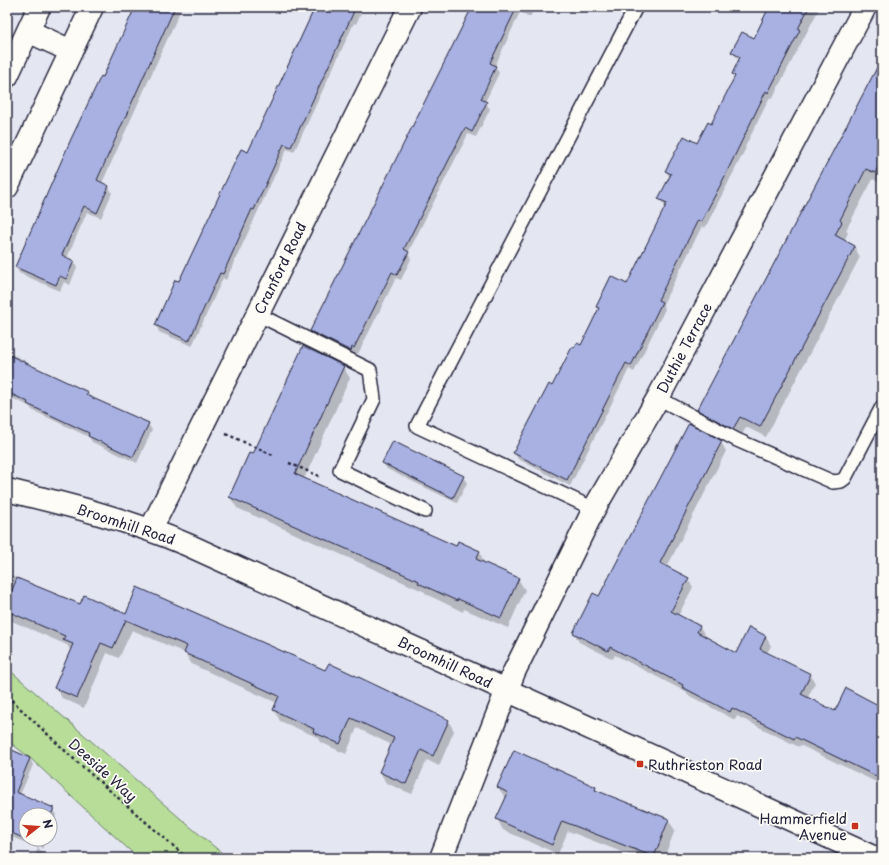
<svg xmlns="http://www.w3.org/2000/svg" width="889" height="865" font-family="'Playpen Sans',sans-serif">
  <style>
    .green { fill: #b7dd98; stroke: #6c806a }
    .shadow { fill: #0003 }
    .building { fill: #a8b1e2; stroke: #22223b }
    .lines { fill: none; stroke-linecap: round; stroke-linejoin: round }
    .lane-casing { stroke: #22223b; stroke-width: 16 }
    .street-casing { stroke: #22223b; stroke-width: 25 }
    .secondary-casing { stroke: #22223b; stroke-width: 25 }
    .path { stroke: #22223b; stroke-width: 2.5; stroke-dasharray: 3 3; stroke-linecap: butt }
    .lane { stroke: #fdfcf7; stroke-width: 13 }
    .street { stroke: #fdfcf7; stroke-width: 22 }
    .secondary { stroke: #fdfcf7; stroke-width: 22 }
    .poi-dot { fill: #c8321e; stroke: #fdfcf7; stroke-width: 1.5 }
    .labels { text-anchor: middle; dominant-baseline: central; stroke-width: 3.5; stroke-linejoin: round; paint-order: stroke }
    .street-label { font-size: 14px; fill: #22223b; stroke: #fdfcf7 }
    .poi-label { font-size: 14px; fill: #22223b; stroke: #fdfcf7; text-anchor: start }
  </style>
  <rect width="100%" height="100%" fill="#e4e6f1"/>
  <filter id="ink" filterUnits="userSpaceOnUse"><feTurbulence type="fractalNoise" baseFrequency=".025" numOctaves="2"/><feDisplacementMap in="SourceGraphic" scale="8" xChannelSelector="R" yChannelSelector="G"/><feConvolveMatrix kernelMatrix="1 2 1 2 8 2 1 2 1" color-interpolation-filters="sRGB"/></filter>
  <g filter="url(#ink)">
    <path class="green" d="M7 668 188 825 228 858H138L30 758 7 740Z"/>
    <path class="shadow" d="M136 7H182L102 183 109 187 112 193 101 218 87 212 67 258 74 261 77 267 70 285 64 282 60 291 19 273 16 267Z
      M319 7H364L356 24 354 23 294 152 287 149 226 280 223 278 192 346 159 332 156 325 249 153Z
      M473 7H535L530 17 520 12 495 66 499 73 485 102 490 109 476 137 468 134 408 253 411 259 401 280 396 278 358 354 356 353 354 357 315 338 311 331Z
      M770 7H820L772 99 770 97 745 147 746 148 705 228 702 226 663 304 665 309 634 372 629 369 570 486 518 459 514 453 553 388 581 347 599 310 597 306 627 285 666 207 659 199 670 178 666 171 698 144 711 125 735 78 733 74 740 61 732 52 754 40Z
      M882 59V182L881 184 873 179 846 230 848 233 844 241 854 246 860 257 766 437 746 427 740 439 704 420 698 410Z
      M7 352 24 360 26 364 87 392 90 397 148 424 152 430 137 463 92 442 89 437 32 410 29 406 7 396Z
      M343 367 350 378 304 479 457 547 479 551 485 564 518 579 525 590 508 628 464 609 463 612 426 594 425 592 237 508 230 497 253 456Z
      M721 442 726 451 667 567 688 579 693 587 678 616 700 627 705 635 704 637 736 654 749 628 766 637 771 646 767 653 810 674 815 683 807 699 835 713 882 719V785L800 745 799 747 737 716 735 720 688 695 686 692 615 655 613 659 579 642 574 633 599 597Z
      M383 463 463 477 467 483 457 503 387 469Z
      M7 574 80 605 126 615 326 672 448 720 454 731 439 766 427 760 412 794 386 783 380 772 392 745 357 728 346 754 320 742 317 737 280 721 274 710 277 703 191 664 185 653 132 630 119 658 107 653 84 708 62 698 56 688 71 651 67 645 7 619Z
      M30 758 33 765 20 795 53 809 56 815 50 831V815H26V839H47L42 849 37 840 35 841 41 852 55 858H34L38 848 7 835V764Z
      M498 787 595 788 597 792 668 820 675 830 664 858H637L568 831 558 854 503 830 497 819 506 799Z
      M468 851 484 858H465Z"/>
    <path class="building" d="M135 7H175L97 180 109 186 97 213 84 206 62 255 74 261 66 279 60 276 56 285 15 267 71 139 101 76 103 77Z
      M315 7H356L291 147 284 144 254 210 252 209 223 274 220 273 189 341 155 325 175 280 179 281 241 149 248 152Z
      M472 7H517L490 63 496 66 481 99 487 102 472 132 465 128 404 249 409 252 397 275 392 272 354 348 352 347 351 351 310 331Z
      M769 7H809L798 29 800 30 768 93 766 91 721 184 701 222 698 220 658 300 662 302 631 366 626 363 567 480 513 453 549 384 552 386 572 347 574 348 577 343 581 345 599 308 596 307 611 276 627 284 667 203 658 199 671 174 665 171 684 136 697 143 708 122 711 124 735 76 732 74 740 57 731 52 742 32 754 38Z
      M882 58V160L875 173 866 169 840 220 842 222 835 235 855 246 760 427 740 417 733 429 697 410Z
      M303 346 344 366 295 474 456 546 458 541 480 551 476 559 519 578 501 618 458 599 457 601 418 583 419 581 229 497 249 453 253 454Z
      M7 354 88 392 86 395 149 423 133 457 88 436 89 433 27 404 28 402 7 392Z
      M689 423 722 441 660 563 689 578 671 611 700 626 697 632 736 653 749 627 766 636 760 649 811 674 801 694 835 711 846 688 882 707V779L795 737 794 739 732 708 730 712 682 687 683 685 610 647 608 651 573 633 593 593 599 596Z
      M393 441 464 476 453 498 382 463Z
      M17 578 80 604 84 595 126 614 137 587 325 670 329 663 449 720 433 756 421 750 406 784 379 772 394 738 351 718 340 744 313 732 314 729 273 710 279 696 184 653 187 646 126 620 113 648 101 643 77 698 54 688 73 644 63 640 65 636 7 611V602Z
      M12 750 30 758 16 792 54 808 50 817V815H26V839H41L39 845 7 831V761Z
      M514 750 596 787 595 790 669 819 654 857 562 821 552 845 496 819 508 793 497 787Z"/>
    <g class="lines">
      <g class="lane-casing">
        <path id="lane" d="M257 314 370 370 374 399 340 470 425 511
          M658 398 737 440 833 482 841 481 845 478 882 407
          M594 509 417 426 636 7"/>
      </g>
      <g class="street-casing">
        <path id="street" d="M28 31 71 51
          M7 76 39 7
          M7 187 92 7
          M151 529 410 7
          M441 858 514 672 594 509 658 398 865 7"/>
      </g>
      <g class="secondary-casing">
        <path id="secondary" d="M7 490C69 505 130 520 188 545L875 858"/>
      </g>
      <path class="path" d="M226 434 275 456
        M289 463 319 476 322 475
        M7 696 76 761 187 858"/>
      <use href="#lane" class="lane"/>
      <use href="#street" class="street"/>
      <use href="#secondary" class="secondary"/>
    </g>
  </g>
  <g class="poi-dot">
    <rect x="636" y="760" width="8" height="8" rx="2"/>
    <rect x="851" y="822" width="8" height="8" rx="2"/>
  </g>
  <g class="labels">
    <g class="street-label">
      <text transform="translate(280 268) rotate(-64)">Cranford Road</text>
      <text transform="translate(684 348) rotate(-62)">Duthie Terrace</text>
      <text transform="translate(126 524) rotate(18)">Broomhill Road</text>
      <text transform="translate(445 662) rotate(25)">Broomhill Road</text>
      <text transform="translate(103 770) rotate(42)">Deeside Way</text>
    </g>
    <g class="poi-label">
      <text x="648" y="764">Ruthrieston Road</text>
      <text x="847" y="818" text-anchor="end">Hammerfield<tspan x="847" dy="16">Avenue</tspan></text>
    </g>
  </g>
  <rect width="889" height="865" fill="none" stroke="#fdfcf7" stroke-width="24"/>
  <rect x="12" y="12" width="865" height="841" fill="none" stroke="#22223b" stroke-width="1.5" filter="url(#ink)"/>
  <g transform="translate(38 827) rotate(73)"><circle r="19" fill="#fdfcf7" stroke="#a5a5ac"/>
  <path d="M0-3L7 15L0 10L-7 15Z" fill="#c8321e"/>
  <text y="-6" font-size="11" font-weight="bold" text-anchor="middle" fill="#22223b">N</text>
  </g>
</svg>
